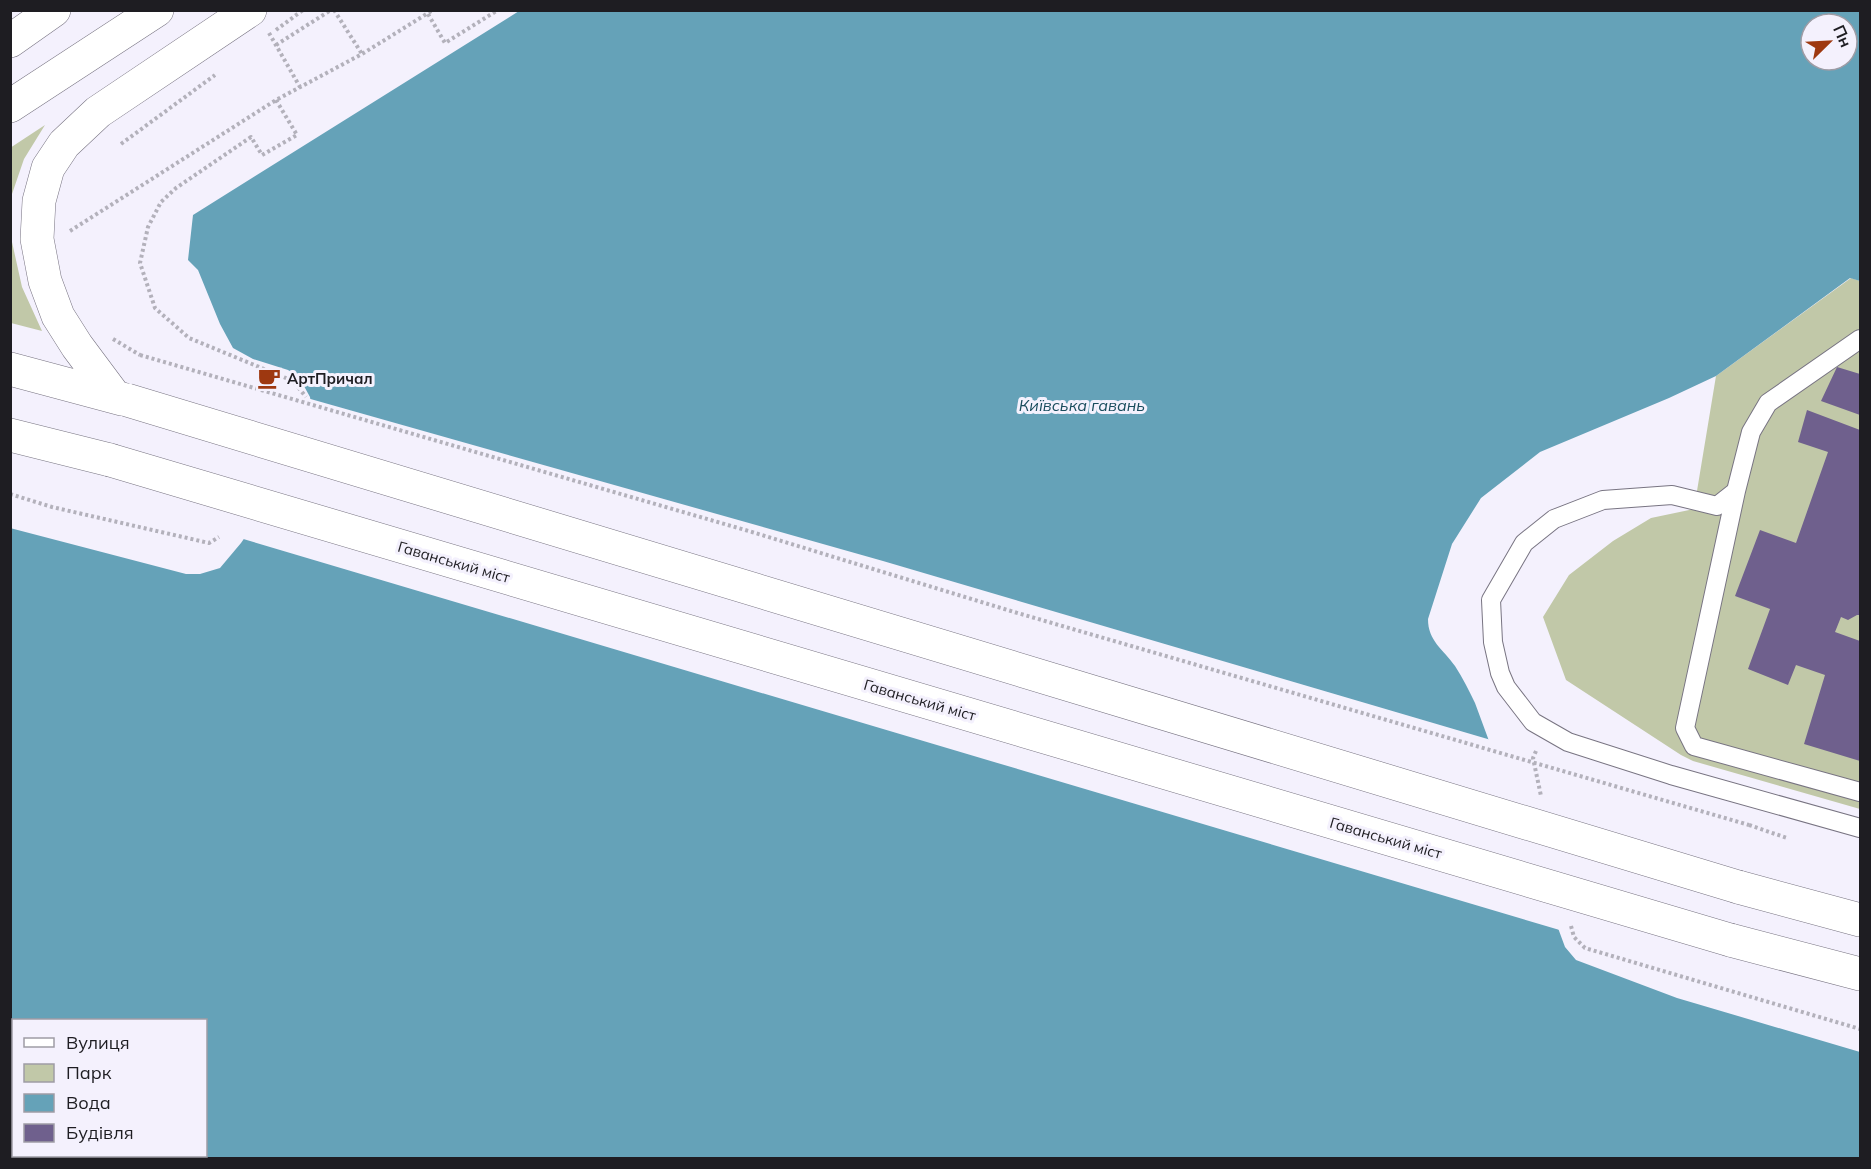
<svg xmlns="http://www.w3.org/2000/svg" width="1871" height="1169" font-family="Mulish,sans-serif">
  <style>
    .green { fill: #c1c8a8 }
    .water { fill: #65a2b8; fill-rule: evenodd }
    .pier { fill: #f4f1fd }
    .building { fill: #6f608d }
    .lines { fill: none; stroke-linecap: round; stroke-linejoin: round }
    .lane-casing { stroke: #787482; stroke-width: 20 }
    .secondary-casing { stroke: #787482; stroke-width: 34 }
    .primary-casing { stroke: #787482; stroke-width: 34 }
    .path { stroke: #b3b1bb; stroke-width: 4; stroke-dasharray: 3 3; stroke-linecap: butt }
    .lane { stroke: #fff; stroke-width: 18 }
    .secondary { stroke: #fff; stroke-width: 33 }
    .primary { stroke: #fff; stroke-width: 33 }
    .secondary-bridge-casing { stroke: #787482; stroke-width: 34; stroke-linecap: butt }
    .path-bridge { stroke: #b3b1bb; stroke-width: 4; stroke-dasharray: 3 3; stroke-linecap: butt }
    .secondary-bridge { stroke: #fff; stroke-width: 33 }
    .labels { text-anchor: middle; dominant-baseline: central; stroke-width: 6; stroke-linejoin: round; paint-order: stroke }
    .poi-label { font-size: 15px; font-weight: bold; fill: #1e1d22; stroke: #f4f1fd; text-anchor: start }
    .street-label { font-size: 15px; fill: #1e1d22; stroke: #f4f1fd }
    .water-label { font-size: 16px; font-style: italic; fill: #194c5d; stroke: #f4f1fd }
  </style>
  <rect width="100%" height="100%" fill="#f4f1fd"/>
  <path class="green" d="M45 125 24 159 12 194V242L22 287 42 331 11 323 10 148Z
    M1851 278 1860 281V809L1693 761 1681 755 1566 680 1543 617 1569 575 1613 541 1651 518 1694 509 1716 376Z"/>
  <path class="water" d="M519 11H1860V281L1850 278 1716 376 1669 398 1540 452 1481 498 1452 544 1428 619C1428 641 1443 649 1455 666 1463 678 1469 691 1475 703L1565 947 1576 960 1677 998 1860 1052V1158H11L10 528 186 574H200L220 568 241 543 292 469 313 420 310 397 299 377 288 370 253 359 233 348 220 324 198 270 188 260 193 215ZM1811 24H1847V60H1811ZM14 1020H206V1156H14Z"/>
  <path class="pier" d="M307 398 883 561 1491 740 1563 931 240 538 290 467 306 436 310 420Z"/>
  <path class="building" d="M1837 367 1860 374V415L1821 401Z
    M1807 410 1860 430V615H1857L1848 620 1841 617 1835 632 1860 641V761L1804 744 1825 675 1796 665 1788 685 1748 669 1770 609 1735 596 1760 530 1796 543 1828 452 1798 442Z"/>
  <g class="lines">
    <g class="lane-casing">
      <path id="lane" d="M1860 339 1768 403 1751 432 1736 491 1717 506 1672 495 1603 500 1554 519 1524 543 1491 600 1493 642 1500 673 1506 687 1533 722 1568 742 1671 775 1860 828
        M1736 491 1685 728 1694 746 1860 792"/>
    </g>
    <g class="secondary-casing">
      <path id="secondary" d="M10 369 122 399
        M115 397 77 346 58 316 45 281 37 239 39 201 48 168 64 144 98 112 250 10
        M10 435 110 460
        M1738 887 1860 920
        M1730 940 1860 974"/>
    </g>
    <g class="primary-casing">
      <path id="primary" d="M10 41 54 10
        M10 106 157 10"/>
    </g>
    <path class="path" d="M334 10 362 54
      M428 14 445 43 498 10
      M276 30 303 10
      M269 33 300 87
      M276 45 331 10
      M276 100 297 135 262 155 251 137 176 188 161 202 148 227 140 263 155 308 189 338 293 381 306 397
      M121 144 215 75
      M70 231 276 100 362 54 433 10
      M113 339 140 355
      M10 494 52 507 209 543 219 537
      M1536 751 1533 758 1541 796
      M1749 825 1787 838
      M1571 926 1574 937 1585 948 1860 1029"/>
    <use href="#lane" class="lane"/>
    <use href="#secondary" class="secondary"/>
    <use href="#primary" class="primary"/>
    <g class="secondary-bridge-casing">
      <path id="secondary-bridge" d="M127 400 1738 887
        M110 460 1730 940"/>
    </g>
    <path class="path-bridge" d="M140 355 752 532 1014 612 1749 825"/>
    <use href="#secondary-bridge" class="secondary-bridge"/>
  </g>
  <defs>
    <g id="cafe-bare" transform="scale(1.8)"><path d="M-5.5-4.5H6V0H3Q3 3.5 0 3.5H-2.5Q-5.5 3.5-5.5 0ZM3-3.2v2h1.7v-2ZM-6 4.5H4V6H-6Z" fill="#9e3810" stroke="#f4f1fd" stroke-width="2.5" paint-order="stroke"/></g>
  </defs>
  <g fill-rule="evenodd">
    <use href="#cafe-bare" x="269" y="378"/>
  </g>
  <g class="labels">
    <g class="poi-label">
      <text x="287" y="378">АртПричал</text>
    </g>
    <g class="street-label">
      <text transform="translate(454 562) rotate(16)">Гаванський міст</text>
      <text transform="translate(920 700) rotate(16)">Гаванський міст</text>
      <text transform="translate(1386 838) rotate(16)">Гаванський міст</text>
    </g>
    <g class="water-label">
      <text x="1082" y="405">Київська гавань</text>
    </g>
  </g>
  <rect width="1871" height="1169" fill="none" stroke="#1e1d22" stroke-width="24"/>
  <rect x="12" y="1019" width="195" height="138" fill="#f4f1fd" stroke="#9e9ca5" stroke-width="1.5"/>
  <rect x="24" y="1038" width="30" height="9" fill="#ffffff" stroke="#9e9ca5" stroke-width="1.5"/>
  <text x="66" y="1049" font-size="18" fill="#1e1d22">Вулиця</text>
  <rect x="24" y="1064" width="30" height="18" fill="#c1c8a8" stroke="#9e9ca5" stroke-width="1.5"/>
  <text x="66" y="1079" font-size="18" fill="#1e1d22">Парк</text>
  <rect x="24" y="1094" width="30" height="18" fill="#65a2b8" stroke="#9e9ca5" stroke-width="1.5"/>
  <text x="66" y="1109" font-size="18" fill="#1e1d22">Вода</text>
  <rect x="24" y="1124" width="30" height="18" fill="#6f608d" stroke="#9e9ca5" stroke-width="1.5"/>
  <text x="66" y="1139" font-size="18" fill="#1e1d22">Будівля</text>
  <g transform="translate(1829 42) rotate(66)"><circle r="28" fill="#f4f1fd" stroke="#9e9ca5" stroke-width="1.5"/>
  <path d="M0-4.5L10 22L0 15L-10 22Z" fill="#9e3810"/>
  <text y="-9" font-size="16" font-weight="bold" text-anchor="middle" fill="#1e1d22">Пн</text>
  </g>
</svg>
